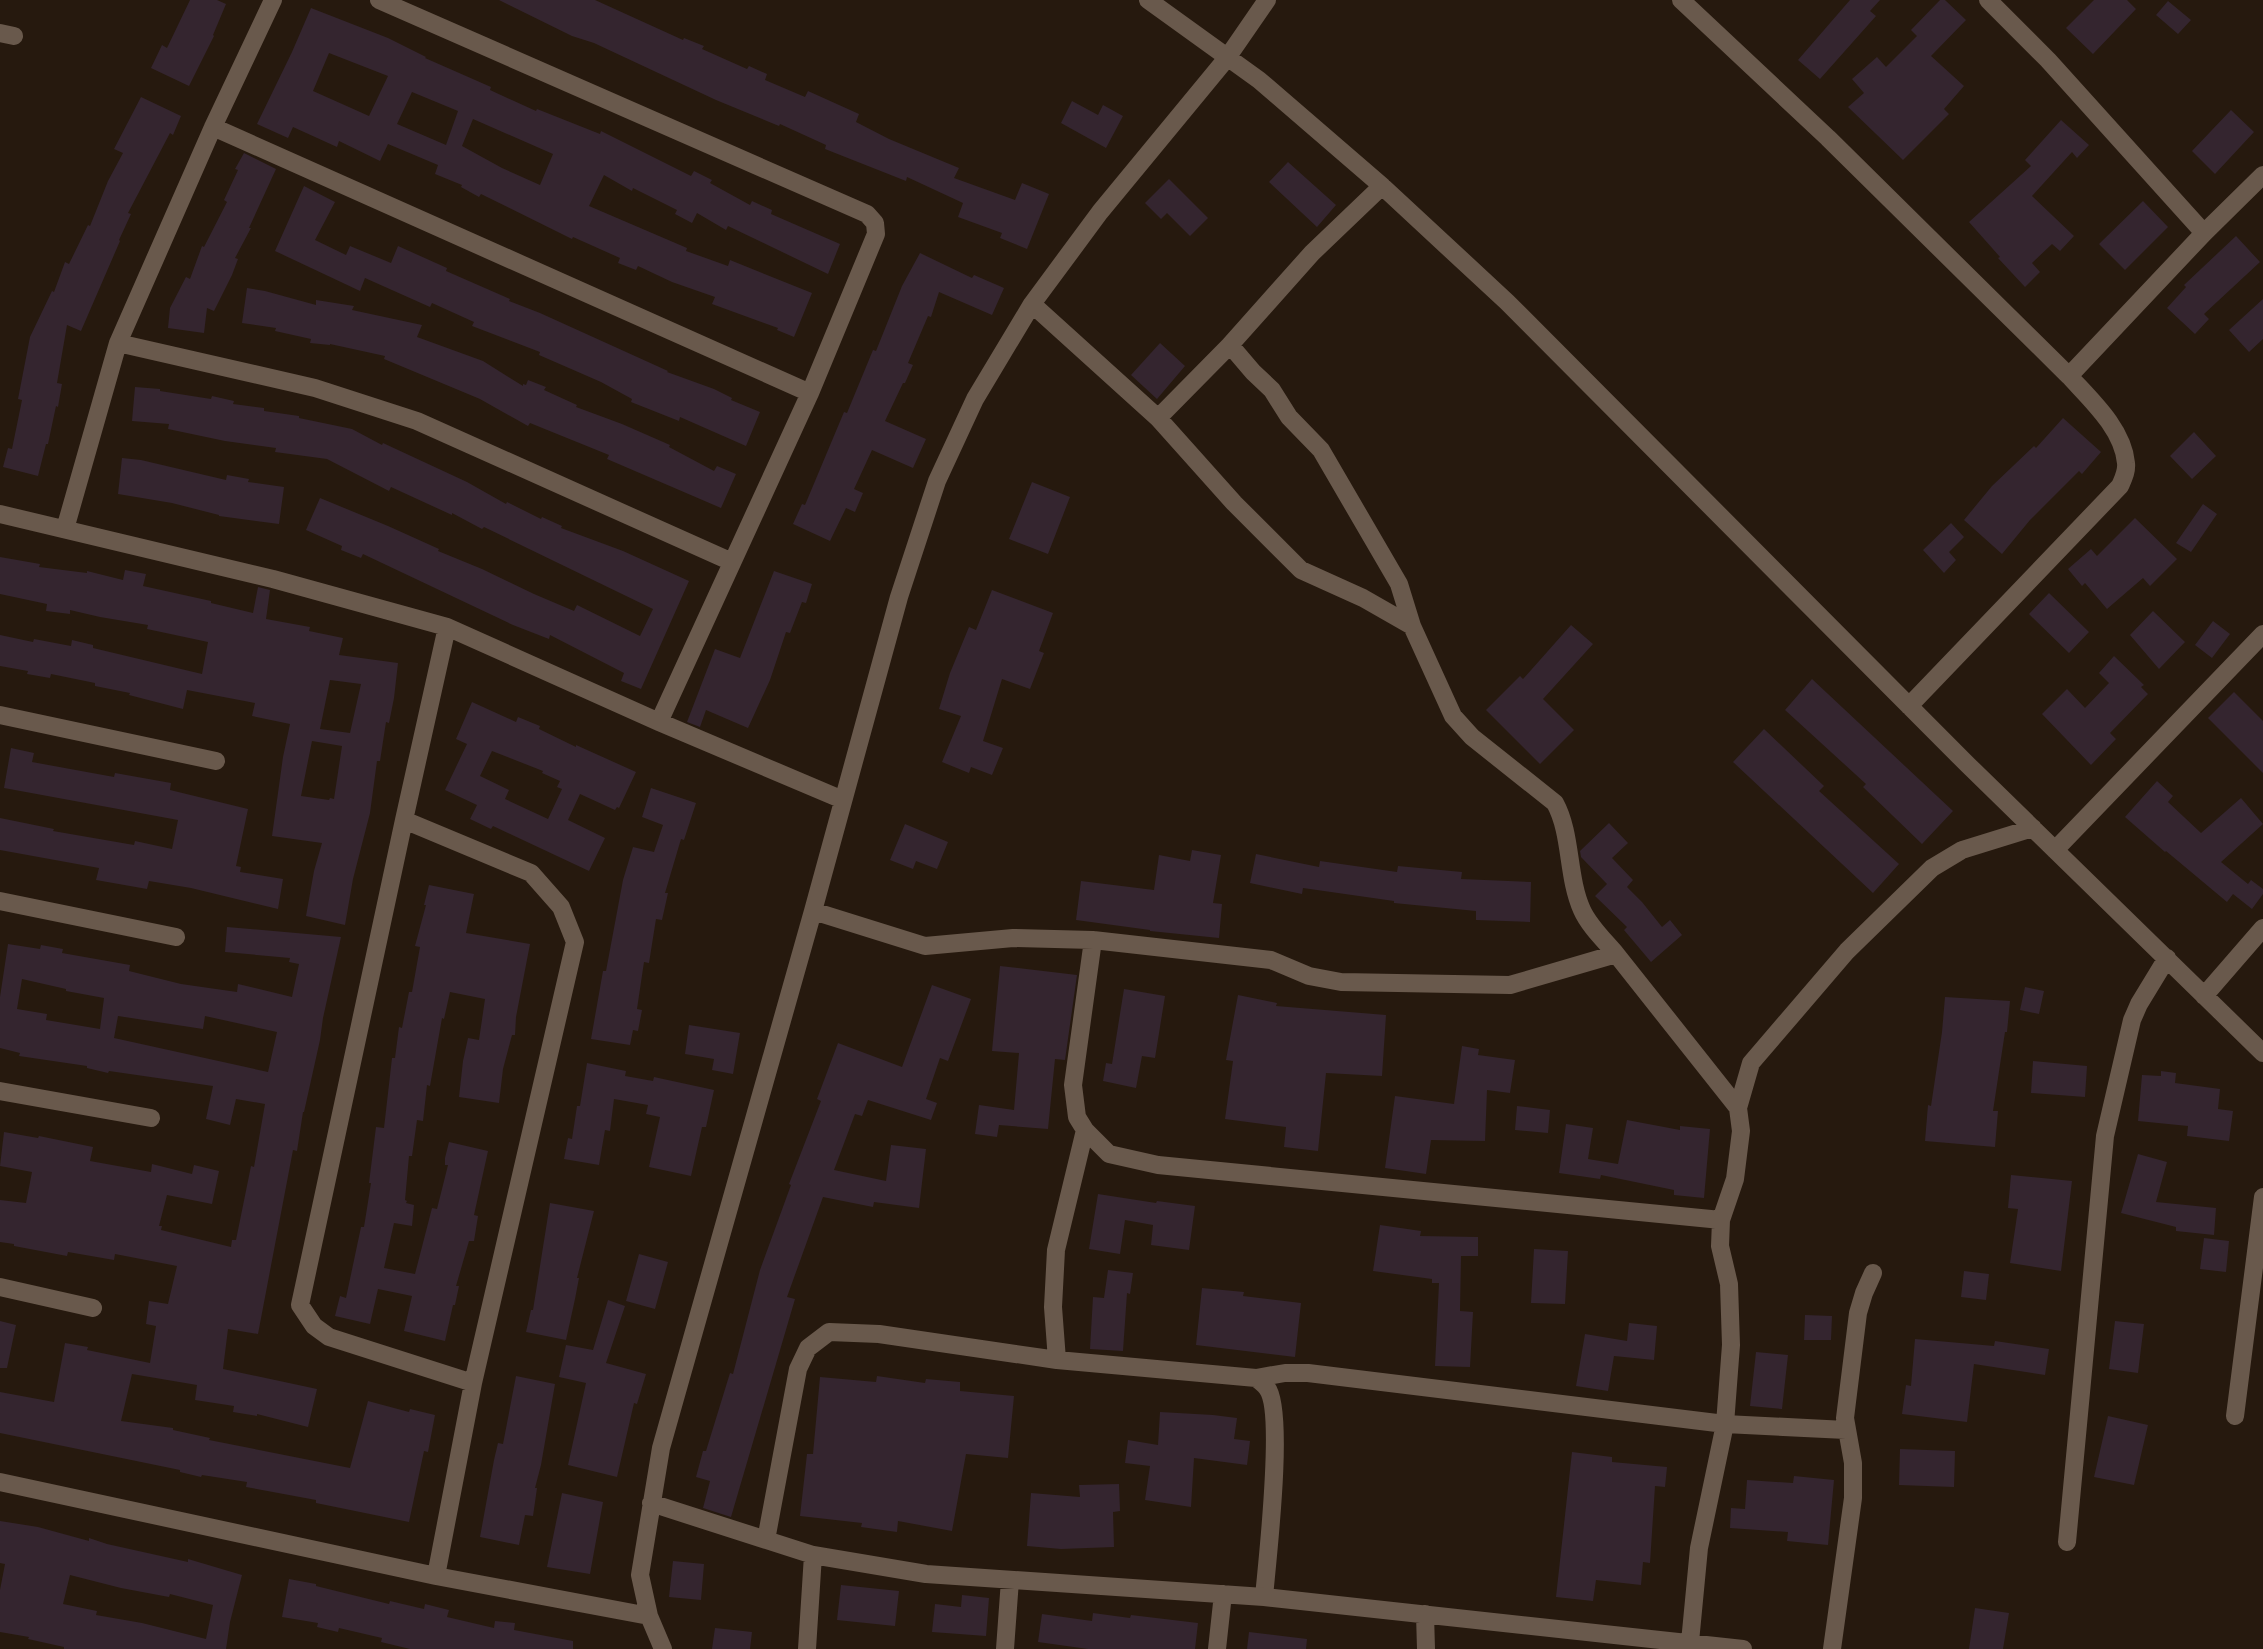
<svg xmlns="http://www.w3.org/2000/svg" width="2263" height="1649" font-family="Overpass,sans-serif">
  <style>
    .building { fill: #34252f; fill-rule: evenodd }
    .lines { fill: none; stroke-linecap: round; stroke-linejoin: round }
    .street { stroke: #69594c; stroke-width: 18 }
  </style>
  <rect width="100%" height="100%" fill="#26190e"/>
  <path class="building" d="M190 0H217L226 4 213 35 214 36 189 86 151 68 162 45 167 48Z
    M499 0H595L683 40 684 38 704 46 702 49 747 69 749 66 767 74 765 80 805 97 808 91 859 114 856 122 889 139 959 168 954 178 1015 200 1022 183 1049 194 1027 249 1000 238 1002 233 958 217 963 203 907 177 906 181 825 149 826 145 780 124 779 126 716 100 594 43 572 36Z
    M1850 0H1880L1870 11 1876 16 1820 79 1798 60Z
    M1940 0H1945L1966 20 1931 56 1964 86 1944 109 1949 114 1903 160 1848 107 1864 93 1852 79 1877 57 1886 67 1917 36 1911 30Z
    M2094 0H2127L2136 9 2093 54 2066 28Z
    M2168 1 2191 20 2178 34 2156 15Z
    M311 8 388 38 426 57 425 58 491 87 490 90 536 111 537 109 600 134 601 131 691 176 694 171 712 180 710 183 750 205 752 201 772 210 771 214 840 244 828 274 728 226 726 230 697 213 692 223 675 214 677 210 633 188 632 191 604 175 589 206 687 248 686 251 728 266 730 260 812 293 794 337 777 330 778 328 712 304 715 297 672 282 638 266 636 270 618 263 620 258 573 237 572 239 481 194 479 197 461 187 462 185 435 174 438 165 388 144 380 161 339 141 337 147 293 127 288 138 257 124 292 52ZM329 53 388 76 369 116 313 91ZM412 92 458 111 446 145 397 124ZM473 119 553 154 540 185 502 168 462 146Z
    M141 97 181 116 173 135 170 133 128 213 131 214 119 240 120 241 81 331 67 325 57 383 62 384 58 407 56 406 48 444H46L38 476 3 467 8 448 12 449 22 400 18 399 30 337 52 291 54 292 65 262 69 264 88 225 90 226 108 181 123 153 114 149Z
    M1072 101 1098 115 1103 105 1123 116 1106 148 1061 123Z
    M2231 110 2254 132 2215 174 2192 151Z
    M2061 120 2089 145 2077 158 2072 152 2032 196 2074 236 2060 251 2052 244 2032 263 2040 272 2025 287 1998 258 2000 257 1969 222 2031 166 2025 160Z
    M244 153 276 169 249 228H251L235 258 238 259 232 275 214 311 207 308 204 333 168 328 170 308 186 277 190 279 202 246 204 247 227 202 224 200 238 170 235 169Z
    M1288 162 1336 205 1317 227 1269 182Z
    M1169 179 1208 218 1190 236 1167 213 1161 219 1145 203Z
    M304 186 335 202 315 240 346 255 350 246 391 263 398 246 447 268 446 271 510 299 509 301 540 313 668 371 667 372 714 389 732 398 731 400 760 412 746 446 680 417 679 421 631 402 632 399 601 382 539 355 540 352 472 326 474 322 432 303 430 307 365 278 360 291 275 251Z
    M2143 201 2168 227 2125 270 2099 244Z
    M2236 236 2260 262 2204 314 2209 319 2195 334 2167 308 2186 287 2184 285Z
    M920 253 972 278 974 275 1004 288 992 315 939 292 931 317 928 316 908 363 913 365 905 383H903L885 421 926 439 913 468 872 450 854 489 863 493 855 512 846 508 830 541 793 524 802 504 805 505 844 412 847 413 873 350 876 351 902 286Z
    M247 288 265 291 316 305V300L354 306 352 310 422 325 417 337 483 361 523 386V384L526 385 528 380 546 387 544 390 577 405 576 407 622 424 670 445 669 447 714 471 717 466 736 474 721 508 607 459 609 455 530 423 528 426 480 399 384 359 385 356 330 344V345L310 343 311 339 275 331 276 328 242 323Z
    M2263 299V339L2249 352 2229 330Z
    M1160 343 1185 366 1157 399 1131 375Z
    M135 387 160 389V391L211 399 212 396 234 401 233 404 264 408V411L299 416V418L352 429 382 445 383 443 467 482 506 504 507 502 541 519 542 517 562 526 561 528 623 551 689 581 641 689 621 681 624 673 550 635 549 639 513 625 363 554 361 558 341 550 342 546 306 530 320 498 388 526 439 549 438 551 482 569 534 594 574 611 577 605 640 636 653 609 484 527 482 529 452 513V515L391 487 389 491 327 459 275 452 276 448 225 441 168 429 169 424 132 421Z
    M2063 418 2101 452 2082 474 2079 471 2030 520 2002 554 1964 520 1992 486 2034 446 2036 448Z
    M2194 432 2216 456 2192 479 2170 456Z
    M122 458 141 460 226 480 227 475 249 479 248 482 284 487 279 524 219 516V515L172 503 118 494Z
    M1032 482 1070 497 1048 554 1009 539Z
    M2203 504 2217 514 2191 552 2176 543Z
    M2135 518 2177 559 2150 586 2143 578 2107 609 2085 583 2082 586 2068 569 2091 549 2097 556Z
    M1951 523 1964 537 1949 552 1956 560 1944 573 1923 550Z
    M0 557 40 564 39 567 87 573V571L123 580 125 570 146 574 143 586 211 601V603L253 613 258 587 270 590 266 619 310 627 309 631 343 638 339 655 398 663 394 698 389 723 386 722 380 761H377L370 813 353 879 345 925 306 916 314 871 322 843 272 836 283 757 290 724 252 716 255 703 187 690 183 709 129 695 130 693 95 686V683L51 674 50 678 27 674 28 671 0 666V635L33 642 34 639 71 646 72 640 93 645V648L202 674 208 642 147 629 148 625 100 617 70 610V614L46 611 47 604 0 594ZM330 680 361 684 350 733 320 729ZM312 741 342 746 334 799 330 798 329 800 301 796Z
    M774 571 812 584 806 603 802 602 790 633 786 632 770 680 748 728 706 710 700 727 687 722 715 649 740 658Z
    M992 590 1053 613 1039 651 1044 653 1030 689 1002 679 983 741 1003 748 992 775 971 767 969 773 942 762 961 716 939 709 950 673 969 627 976 630Z
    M2049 593 2089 632 2069 653 2029 614Z
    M2153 611 2185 642 2159 669 2130 635Z
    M2213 621 2230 634 2212 658 2195 645Z
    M1571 625 1593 644 1543 699 1574 730 1540 764 1486 710 1520 676 1523 679Z
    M2114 656 2144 685 2141 687 2148 694 2110 733 2116 739 2091 765 2042 714 2067 689 2085 708 2109 683 2099 673Z
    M1812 679 1953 811 1922 844 1863 787 1866 784 1785 710Z
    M2234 692 2263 721V773L2208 718Z
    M472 702 516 722 518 717 540 726 539 729 576 747V745L636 772 619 808 617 807 615 810 580 794 568 820 605 838 589 871 493 826 491 829 470 819 477 805 445 790 467 744 456 739ZM492 751 543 771 542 773 560 781 557 787 562 789 548 819 505 799 509 790 480 776Z
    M1764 729 1824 786 1819 791 1899 864 1873 893 1733 762Z
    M11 748 34 753 32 762 114 777 115 773 171 783 170 790 248 809 236 866 241 867 240 872 283 879 278 909 191 888 149 881 147 889 96 880 99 868 0 850V818L54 829 53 831 134 845 135 841 172 849 178 820 4 788Z
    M2157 781 2173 796 2168 802 2201 833 2241 798 2263 824 2221 862 2248 884 2251 880 2263 889V894L2252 909 2233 894 2227 902 2166 851 2165 852 2125 817Z
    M651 788 696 803 684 840 681 839 665 893H668L662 920 656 919 649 963 644 962 637 1009 642 1010 638 1031 633 1030 630 1045 591 1039 603 971H606L623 880 633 847 654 852 663 825 642 817Z
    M1609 823 1628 843 1612 858 1633 880 1627 887 1642 902 1662 927 1670 920 1682 935 1651 962 1624 930 1627 927 1595 896 1607 884 1581 857 1580 851Z
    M905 824 948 842 937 869 916 861 913 869 890 860Z
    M1192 850 1221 855 1213 903 1222 904 1219 938 1150 931V930L1076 920 1081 881 1154 890 1159 855 1190 861Z
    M1256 854 1319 867 1320 861 1397 872 1398 866 1462 872 1461 879 1531 882 1530 922 1476 920V911L1394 903V901L1303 888 1302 894 1250 883Z
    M429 885 474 894 466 933 530 944 516 1017 515 1035H512L503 1069 499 1103 459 1097 463 1061 468 1038 479 1040 485 999 450 992 444 1019 442 1018 430 1086 427 1085 423 1121 417 1120 412 1156H409L405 1200 407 1201 406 1203 414 1205 412 1226 394 1223 384 1268 415 1274 432 1208 437 1209 448 1165H445V1158L449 1142 488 1151 474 1215 478 1216 474 1241H469L456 1286H459L455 1305H453L445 1341 404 1331 412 1296 378 1289 370 1324 335 1316 340 1296 346 1298 361 1227H364L371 1183H369L376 1127 384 1128 392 1058H395L399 1027 402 1028 409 992H412L420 947 415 946 426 905H424Z
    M227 927 341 937 323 1018 320 1040 304 1112H303L297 1151 293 1150 258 1334 228 1329 223 1369 317 1389 308 1427 257 1414V1416L233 1412 234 1406 195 1400 197 1385 132 1374 121 1421 173 1428V1430L210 1438 209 1440 350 1468 368 1401 409 1412 410 1409 435 1415 428 1452 424 1451 409 1522 316 1503V1500L246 1487 247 1482 202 1475 201 1477 180 1472V1470L0 1433V1392L54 1402 65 1343 88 1347 87 1350 150 1363 156 1326 146 1324 149 1301 168 1304 177 1266 115 1254 114 1260 68 1252 67 1256 14 1246V1244L0 1242V1200L26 1203 32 1172 0 1166 4 1132 38 1138 39 1136 93 1147 90 1161 151 1172 152 1164 192 1174 194 1165 219 1171 212 1204 167 1195 159 1226H162L161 1230 231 1247 232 1240H236L251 1166 254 1167 265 1104 236 1099 230 1125 206 1119 213 1086 109 1071 108 1073 87 1068V1066L19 1056 20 1053 0 1048V997L8 944 40 949 41 945 63 949 62 953 130 965 129 971 181 984 237 992 238 984 292 997 299 964 289 962 290 958 225 952ZM22 979 66 989V991L104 998 100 1029 46 1020 47 1014 17 1009ZM118 1016 203 1029 205 1016 277 1032 268 1072 114 1038Z
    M1000 966 1077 975 1065 1060 1055 1059 1048 1129 999 1125 997 1137 975 1134 979 1105 1014 1110 1019 1053 992 1051Z
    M932 985 971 999 948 1061 940 1058 926 1099 937 1103 931 1120 868 1100 862 1116 855 1114 834 1170 886 1181 891 1145 926 1149 919 1208 874 1202 873 1207 823 1197 787 1297 795 1299 731 1517 703 1508 710 1481 696 1477 703 1451H706L730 1373 733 1374 760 1270 791 1185 789 1184 821 1101 817 1099 838 1043 902 1067Z
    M2025 987 2044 991 2039 1014 2020 1010Z
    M1124 989 1165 996 1155 1058 1142 1056 1136 1088 1103 1081 1106 1063 1112 1064Z
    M1238 995 1277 1003 1276 1006 1386 1015 1382 1076 1326 1073 1318 1151 1284 1147 1286 1127 1225 1119 1233 1061 1226 1060Z
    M1945 997 2010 1001 2007 1032H2005L1993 1111H1998L1995 1147 1925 1141 1928 1105 1931 1106 1942 1032Z
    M689 1025 740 1033 733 1074 712 1070 714 1059 685 1054Z
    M1462 1046 1479 1049 1478 1055 1515 1060 1510 1093 1487 1090 1485 1141 1431 1140 1426 1174 1385 1168 1395 1096 1454 1104Z
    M2033 1061 2087 1066 2085 1097 2031 1093Z
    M587 1063 626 1071 625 1076 653 1081 654 1077 714 1090 706 1127H702L691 1176 649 1167 660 1117 646 1114 648 1105 614 1099 610 1131 605 1130 599 1165 564 1159 568 1138 572 1139 577 1106H580Z
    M2161 1071 2176 1073 2175 1083 2220 1089 2218 1109 2233 1111 2229 1141 2187 1136 2188 1126 2138 1121 2142 1075 2161 1076Z
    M1517 1106 1550 1110 1548 1133 1515 1130Z
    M1627 1120 1680 1130V1126L1710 1129 1704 1198 1674 1195V1190L1601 1175 1600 1179 1559 1173 1566 1124 1593 1128 1588 1159 1618 1164Z
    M2138 1154 2167 1162 2156 1202 2216 1208 2214 1235 2176 1231V1227L2121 1213Z
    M2011 1175 2072 1181 2061 1271 2010 1263 2018 1209 2008 1208Z
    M1098 1194 1156 1203 1157 1201 1195 1206 1189 1250 1151 1245 1153 1225 1125 1220 1120 1254 1089 1249Z
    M550 1203 594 1211 577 1278H579L575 1299 566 1340 526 1332 531 1310H533Z
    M1380 1225 1421 1231 1420 1236 1478 1237V1256H1461L1460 1311 1473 1312 1470 1367 1435 1366 1439 1283H1432V1279L1373 1271Z
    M2204 1238 2229 1241 2226 1272 2200 1269Z
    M1534 1249 1568 1251 1565 1304 1531 1303Z
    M639 1254 668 1262 655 1309 626 1301Z
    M1108 1270 1133 1273 1130 1294 1127 1293 1123 1351 1090 1349 1093 1297 1104 1298Z
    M1964 1271 1989 1274 1986 1300 1961 1297Z
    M1202 1288 1244 1292 1243 1296 1301 1303 1295 1357 1196 1345Z
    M608 1300 625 1306 606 1363 646 1374 637 1404 634 1403 617 1477 568 1465 586 1383 559 1377 566 1345 593 1350Z
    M1805 1315 1832 1316 1831 1340H1804Z
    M0 1321 16 1325 7 1368H0Z
    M2115 1321 2144 1324 2138 1373 2109 1369Z
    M1629 1323 1657 1326 1654 1360 1614 1356 1608 1391 1576 1386 1585 1334 1627 1341Z
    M1915 1339 1994 1346 1995 1341 2049 1349 2045 1375 1974 1364 1967 1422 1902 1414 1906 1385 1911 1386Z
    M1756 1352 1788 1355 1782 1409 1750 1406Z
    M516 1376 555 1384 541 1465 535 1488H537L533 1516 525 1515 519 1545 480 1537 494 1460 498 1443 503 1444Z
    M877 1376 925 1383 926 1379 960 1382V1391L1014 1396 1008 1458 966 1454 952 1531 898 1521 897 1532 861 1527 862 1523 800 1516 807 1454H813L820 1377 876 1382Z
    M1160 1412 1213 1415 1237 1418 1234 1439 1250 1441 1247 1465 1194 1458 1191 1507 1145 1500 1150 1466 1125 1463 1128 1440 1158 1445Z
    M2108 1416 2148 1425 2134 1485 2094 1477Z
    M1900 1449 1955 1451 1954 1487 1899 1485Z
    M1572 1452 1612 1457V1462L1667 1467 1665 1487 1655 1486 1650 1563 1643 1562 1641 1585 1596 1580 1593 1601 1556 1597Z
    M1794 1476 1834 1480 1828 1545 1787 1541 1788 1532 1730 1528 1731 1508 1745 1509 1747 1480 1793 1483Z
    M1119 1484 1120 1511 1113 1512 1114 1547 1061 1549 1027 1546 1031 1493 1080 1497 1079 1485Z
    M562 1493 603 1502 590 1574 547 1567Z
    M0 1521 38 1527 89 1541V1538L107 1544 188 1562V1559L242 1575 230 1622 226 1649H64V1647L28 1639 29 1637 0 1632V1590L5 1564 0 1563ZM70 1575 121 1588 169 1597 170 1594 213 1605 206 1639 142 1623 96 1615 97 1611 63 1604Z
    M673 1561 704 1564 701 1600 669 1597Z
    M289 1579 316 1584V1586L389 1604 390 1601 424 1609 425 1604 449 1610 447 1617 494 1628 495 1621 515 1623 514 1630 573 1641V1649H410L381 1642 382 1638 339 1628 338 1632 317 1627 318 1623 282 1617Z
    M841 1585 899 1591 895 1626 837 1620Z
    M962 1595 989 1598 986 1636 932 1632 935 1604 961 1607Z
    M1975 1608 2009 1613 2003 1649H1969Z
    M1093 1613 1130 1618 1131 1615 1198 1623 1195 1649H1088L1038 1642 1042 1614 1092 1621Z
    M715 1628 752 1632 750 1649H712Z
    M1249 1632 1307 1639 1306 1649H1247Z"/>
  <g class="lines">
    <path class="street" d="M379 0 867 214 875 223 876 234 810 393 659 722
      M1148 0 1259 80 1382 186 1507 302 1968 765 2263 1053
      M1681 0 1828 138 2069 376C2091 400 2123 429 2126 463 2127 472 2123 479 2120 486L1909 706
      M1988 0 2048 60 2204 233
      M0 33 14 36
      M213 127 810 393
      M1382 186 1312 253 1230 345 1253 372 1272 390 1289 417 1321 450 1399 584 1412 626 1453 716 1472 737 1555 803C1572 834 1567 877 1582 910 1589 926 1605 941 1616 954
      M1032 304 1158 418
      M118 343 315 388 417 421 732 562
      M1230 345 1158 418 1234 503 1301 570 1363 598 1412 626
      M2069 376 2204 233 2263 175
      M0 514 273 579 447 627 659 722 843 800
      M65 529 118 343 213 127 273 0
      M447 627 404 820 300 1305 314 1326 329 1337 473 1383
      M0 715 216 761
      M404 820 531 873 561 907 575 942 473 1383 436 1576
      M2055 850 2263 634
      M0 901 176 937
      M813 911 925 946 1013 938 1093 940 1271 960 1309 976 1341 982 1510 985 1616 954 1738 1108
      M1093 940 1073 1085 1077 1117 1085 1130 1109 1154 1158 1165 1721 1220
      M2204 996 2263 928
      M0 1091 151 1118
      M0 1287 93 1308
      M1057 1360 1053 1307 1056 1250 1085 1130
      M1256 1378 1285 1373H1308L1725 1424 1846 1430
      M2235 1416 2263 1197
      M0 1482 436 1576 649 1616
      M651 1503 813 1555 926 1574 1264 1597 1743 1649
      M766 1540 798 1369 808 1348 829 1332 879 1334 1057 1360 1256 1378C1260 1381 1264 1384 1267 1388 1285 1411 1267 1562 1264 1597
      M2067 1542 2105 1136 2132 1020 2139 1004 2167 958
      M1425 1614 1426 1649
      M1690 1642 1699 1548 1725 1424 1731 1345 1729 1284 1720 1246 1721 1220 1735 1179 1741 1131 1738 1108 1751 1063 1847 951 1932 868 1962 850 2033 828
      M663 1649 649 1616 640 1575 661 1448 813 911 899 597 937 481 975 399 1032 304 1100 212 1227 58 1267 0
      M807 1649 813 1555
      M1005 1649 1010 1580
      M1217 1649 1223 1594
      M1832 1649 1853 1498V1463L1845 1418 1858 1313 1864 1293 1873 1273"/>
  </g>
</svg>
